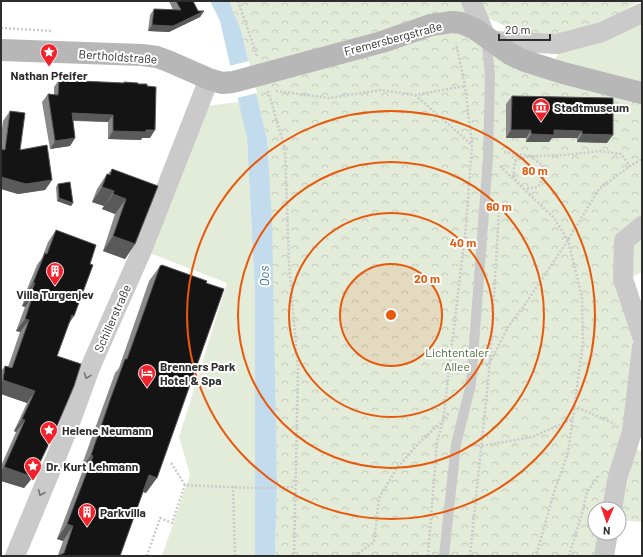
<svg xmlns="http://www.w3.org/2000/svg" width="643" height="557" font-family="Barlow,sans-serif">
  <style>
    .green { fill: #e3ecd9 }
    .forest { fill: url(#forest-crowns) }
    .water { fill: #c3dced }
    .pier { fill: #fff }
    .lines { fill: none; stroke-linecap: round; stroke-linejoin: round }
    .path { stroke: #cacaca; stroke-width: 2.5; stroke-dasharray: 2 2; stroke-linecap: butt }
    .lane { stroke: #cacaca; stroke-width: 10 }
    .street { stroke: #cacaca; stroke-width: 20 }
    .secondary { stroke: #b7b7b7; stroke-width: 22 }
    .wall { fill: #8a8a8a }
    .shaded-wall { fill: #5a5a5a }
    .building { fill: #141414; stroke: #5a5a5a }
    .oneway { stroke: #747474 }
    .ring { fill: none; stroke: #e8590c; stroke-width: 2 }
    .labels { text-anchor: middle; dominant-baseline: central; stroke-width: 4; stroke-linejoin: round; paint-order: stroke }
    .street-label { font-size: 12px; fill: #2d2d2d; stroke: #fff }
    .poi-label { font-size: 12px; font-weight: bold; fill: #2d2d2d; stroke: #fff; text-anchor: start }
    .park-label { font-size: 12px; fill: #4f6b37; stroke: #fff }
    .water-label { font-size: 13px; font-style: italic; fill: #356e94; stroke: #fff }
    .centre { fill: #e8590c; stroke: #fff; stroke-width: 2 }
    .ring-label { font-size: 12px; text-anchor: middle; font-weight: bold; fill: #e8590c; stroke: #fff; stroke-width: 4; stroke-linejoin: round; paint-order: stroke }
  </style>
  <defs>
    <pattern id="forest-crowns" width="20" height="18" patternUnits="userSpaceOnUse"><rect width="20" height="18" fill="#e3ecd9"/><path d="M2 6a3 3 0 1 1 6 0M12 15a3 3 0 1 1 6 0" fill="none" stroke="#c3cbbb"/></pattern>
  </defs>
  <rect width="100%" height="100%" fill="#fff"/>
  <path class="green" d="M642 18V85L553 64 561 47Z
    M239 102 247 139 255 293V556H162L190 475 179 437 227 283 142 250 198 107Z
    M642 230V272L626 280V243Z"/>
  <path class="forest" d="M229 1H640L599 25 558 36 520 35 497 22 477 14 485 35 642 93V226L624 241 642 336 612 509H595V533H608L604 556H275L277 483 267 139 241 30Z
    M635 449 642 451V522L619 520Z"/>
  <path class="water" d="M210 1H229L241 30 267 139 272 220 277 483 275 556H255V293L247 139 220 21Z"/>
  <path class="pier" d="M249 61 257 93 237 98 229 66Z"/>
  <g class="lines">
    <path class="path" d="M238 1 257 56
      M1 28 52 31
      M268 91 285 149 289 263 298 369 294 556
      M276 91 329 98 381 90 415 95 465 86
      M415 95 472 145
      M504 152 530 156 565 155 600 151 621 154 630 166
      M530 156 542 165 544 177 538 187 524 189C514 178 511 175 516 160Z
      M500 166 554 218 568 240 582 297 583 343 568 453 554 492 536 556
      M486 366 490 362 508 327 526 303 568 240 599 189 630 166 642 159
      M574 406 615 424
      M470 445 482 446 532 437 573 419
      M171 463 185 485 251 488 295 487
      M233 486 235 556
      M147 556 160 518 172 523 185 485
      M355 556 374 542 379 498 397 468 419 443 443 421 449 413
      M428 556 437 442 443 421 466 226 472 145 465 86 456 43
      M470 556 490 362 499 212
      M569 556 583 510 587 492 599 475"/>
    <path class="lane" d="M444 556 456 444 471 384 488 158 490 75 486 37"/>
    <path class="street" d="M471 1 485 35
      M492 41 557 44 602 32 642 13
      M642 226 624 241 623 279 642 336
      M612 509 618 476 632 432 642 347
      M15 556 67 431 90 368 142 250 209 79
      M604 556 608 533"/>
    <path class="secondary" d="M1 50 142 55 157 57 168 61 209 79 222 83 233 82 382 42 431 25 452 22 461 23 475 29 510 54 525 61 563 73 642 93"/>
  </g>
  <path class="wall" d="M169 1H193L198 11H204L200 17 169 32 148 31 150 15 154 9 173 10Z
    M59 80 123 83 124 82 150 138H142L141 140 108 139V122L73 121 75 138 70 146 50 149 42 102 48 94 54 95V87Z
    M512 96 607 143 577 142V138H552L549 142H526V138H506V104Z
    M10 111 20 150 52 180 45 190 18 194 1 189V136L3 121Z
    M112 169 158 186 135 244 125 259 103 251 115 214 102 209 104 206 92 202 97 189 107 174H108Z
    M58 184 73 203 71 206 57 201 56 187Z
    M56 230 69 323 57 356 33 477 24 488 1 481V466L16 432 14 431 27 403 1 394V371L5 366 8 367 20 332 16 331 25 307 22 306 26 295 25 294 37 265 42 258 48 242Z
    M160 266 146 493 143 492 120 556 58 555 63 541 57 539 83 470H80L101 412 115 373 119 368 149 281Z"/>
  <path class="shaded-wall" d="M204 11 200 17 169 32 148 31 152 25Z
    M72 113 113 115 108 122 66 120Z
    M155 130 150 138H142L141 140 108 139 113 131Z
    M511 130H531L526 138H506Z
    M554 130 582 131 577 138H552L549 142H526L531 134Z
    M582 134 613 135 607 143 577 142Z
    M75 138 70 146 50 149 55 141Z
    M1 177 52 180 45 190 18 194 1 189Z
    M102 187 114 191 104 206 92 202Z
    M113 194 126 199 115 214 102 209Z
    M59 198 73 203 71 206 57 201Z
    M113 236 135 244 125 259 103 251Z
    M33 283H35L26 295 25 294Z
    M30 294 33 295 25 307 22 306Z
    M72 315 74 316 66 328Z
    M25 319 29 320 20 332 16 331Z
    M3 380 35 391 27 403 1 394V382Z
    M22 419 25 420 16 432 14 431Z
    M91 455 93 456 83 470H80Z
    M4 467 33 477 24 488 1 481V471Z
    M149 475 157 478 146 493 138 490Z
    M67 524 73 526 63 541 57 539Z"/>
  <path class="building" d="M176 1H193L198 11H204L173 26 152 25 154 9 181 10Z
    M59 80 124 83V82L138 83V84H147V86L156 87 155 130H146V132L113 131V115L72 113 75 138 55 141 48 94 58 95Z
    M512 96 613 98V135L582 134V131L554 130V135L531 134V130H511Z
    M10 111 25 113 20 150 47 145 52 180 26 184 1 177V149L5 150Z
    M112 169 158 186 135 244 113 236 126 199 113 194 114 191 102 187 107 174 110 175Z
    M70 182 73 203 59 198 58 184Z
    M56 230 96 245 90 264 93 265 74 316 72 315 57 356 81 364 74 386 54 433 33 477 4 467 25 420 22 419 35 391 3 380 5 366 12 368 29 320 25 319 33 295 30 294 35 283H33L45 253 47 254Z
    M162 265 207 281 206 283 224 289 157 478 149 475 120 556H57L64 553 73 526 67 524 93 456 91 455 111 397 125 359H127L160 266Z"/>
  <defs><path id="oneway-chevron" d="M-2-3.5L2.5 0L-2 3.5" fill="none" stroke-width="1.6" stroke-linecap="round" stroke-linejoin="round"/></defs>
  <g class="oneway">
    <use href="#oneway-chevron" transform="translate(87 376) rotate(110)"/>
    <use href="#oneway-chevron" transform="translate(41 493) rotate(113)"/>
  </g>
  <circle cx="391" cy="315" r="51" fill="#e8590c" fill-opacity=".12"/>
  <g class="ring">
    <circle cx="391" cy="315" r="51"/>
    <circle cx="391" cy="315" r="102"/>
    <circle cx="391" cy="315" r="153"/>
    <circle cx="391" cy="315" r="204"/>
  </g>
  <defs>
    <g id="sight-pin" transform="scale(0.9)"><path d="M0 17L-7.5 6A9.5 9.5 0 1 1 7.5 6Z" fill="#f2212c" stroke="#fff"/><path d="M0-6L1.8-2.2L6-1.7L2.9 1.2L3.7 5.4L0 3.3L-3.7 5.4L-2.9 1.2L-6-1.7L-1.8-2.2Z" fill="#fff"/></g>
    <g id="museum-pin" transform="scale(0.9)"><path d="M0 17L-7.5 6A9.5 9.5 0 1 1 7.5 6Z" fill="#f2212c" stroke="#fff"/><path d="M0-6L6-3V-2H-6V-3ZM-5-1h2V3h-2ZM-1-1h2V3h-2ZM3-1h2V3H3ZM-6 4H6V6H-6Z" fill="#fff"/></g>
    <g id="building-pin" transform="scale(0.9)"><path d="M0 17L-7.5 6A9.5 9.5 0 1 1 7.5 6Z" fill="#f2212c" stroke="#fff"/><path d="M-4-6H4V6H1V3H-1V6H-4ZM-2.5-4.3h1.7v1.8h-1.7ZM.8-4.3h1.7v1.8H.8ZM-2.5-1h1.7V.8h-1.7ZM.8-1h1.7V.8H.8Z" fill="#fff"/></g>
    <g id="hotel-pin" transform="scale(0.9)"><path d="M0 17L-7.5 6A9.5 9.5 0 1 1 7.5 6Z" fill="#f2212c" stroke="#fff"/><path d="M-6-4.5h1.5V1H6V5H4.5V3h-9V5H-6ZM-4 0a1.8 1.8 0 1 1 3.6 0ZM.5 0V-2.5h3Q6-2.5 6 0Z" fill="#fff"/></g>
  </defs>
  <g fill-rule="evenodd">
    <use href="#sight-pin" x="49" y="52"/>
    <use href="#museum-pin" x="541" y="107"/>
    <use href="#building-pin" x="55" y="271"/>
    <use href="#hotel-pin" x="147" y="373"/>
    <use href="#sight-pin" x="49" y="430"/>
    <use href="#sight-pin" x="33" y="466"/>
    <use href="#building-pin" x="87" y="512"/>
  </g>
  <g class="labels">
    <g class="street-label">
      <text transform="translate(393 38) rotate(-15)">Fremersbergstraße</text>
      <text transform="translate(118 56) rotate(4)">Bertholdstraße</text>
      <text transform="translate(112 318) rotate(-66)">Schillerstraße</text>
    </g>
    <g class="poi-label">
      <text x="49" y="75" text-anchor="middle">Nathan Pfeifer</text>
      <text x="554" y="107">Stadtmuseum</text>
      <text x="55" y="294" text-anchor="middle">Villa Turgenjev</text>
      <text x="160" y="366">Brenners Park<tspan x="160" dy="14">Hotel &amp; Spa</tspan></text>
      <text x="62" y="430">Helene Neumann</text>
      <text x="46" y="466">Dr. Kurt Lehmann</text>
      <text x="100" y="512">Parkvilla</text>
    </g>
    <g class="park-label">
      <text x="457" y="352">Lichtentaler<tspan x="457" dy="14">Allee</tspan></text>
    </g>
    <g class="water-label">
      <text transform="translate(264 276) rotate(-92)">Oos</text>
    </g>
  </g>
  <circle cx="391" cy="315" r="6" class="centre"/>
  <g class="ring-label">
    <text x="535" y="175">80 m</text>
    <text x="499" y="211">60 m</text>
    <text x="463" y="247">40 m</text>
    <text x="427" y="283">20 m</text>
  </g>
  <rect width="643" height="557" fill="none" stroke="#2d2d2d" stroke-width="4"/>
  <g transform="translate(607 521) rotate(182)"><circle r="19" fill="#ffffff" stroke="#ababab"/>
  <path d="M0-3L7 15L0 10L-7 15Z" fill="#f2212c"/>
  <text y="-6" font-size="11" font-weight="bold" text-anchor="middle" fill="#2d2d2d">N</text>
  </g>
  <path d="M499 34v6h51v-6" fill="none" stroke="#2d2d2d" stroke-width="2"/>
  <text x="505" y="34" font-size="12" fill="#2d2d2d" stroke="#ffffff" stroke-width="3" paint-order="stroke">20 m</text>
</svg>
